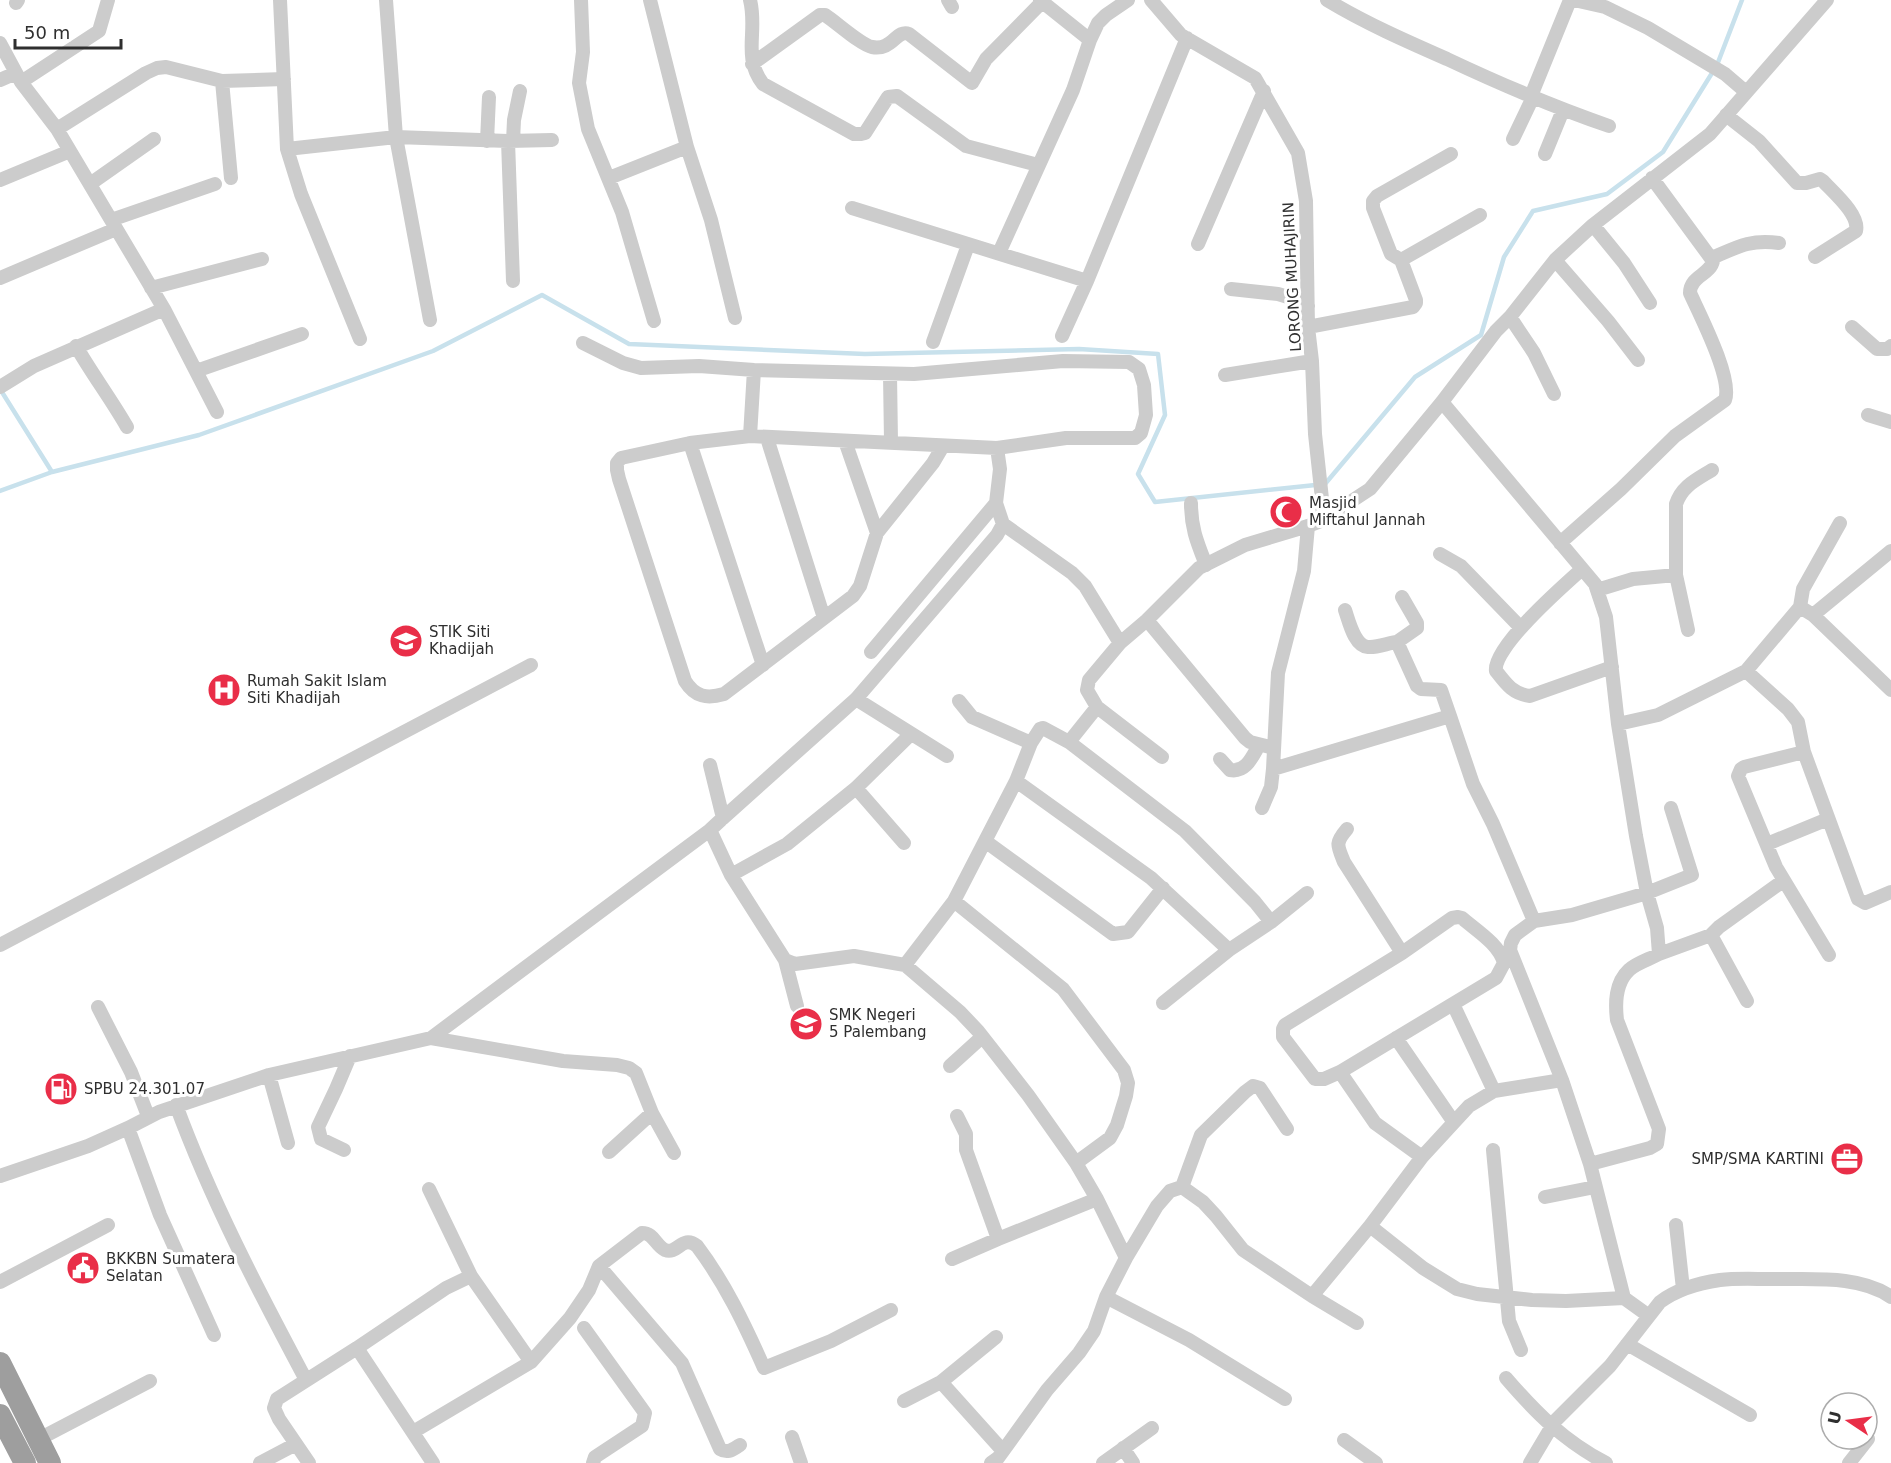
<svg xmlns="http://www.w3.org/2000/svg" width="1891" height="1463" font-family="'DejaVu Sans',sans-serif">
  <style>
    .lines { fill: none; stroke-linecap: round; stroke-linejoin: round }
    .stream { stroke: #c8e1ec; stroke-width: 4.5 }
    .minor { stroke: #ccc; stroke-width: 14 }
    .trunk { stroke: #9e9e9e; stroke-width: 22 }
    .labels { text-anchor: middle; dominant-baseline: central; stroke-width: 6; stroke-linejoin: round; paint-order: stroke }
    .street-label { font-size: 15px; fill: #2f2f2f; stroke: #fff }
    .poi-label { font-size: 15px; fill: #2f2f2f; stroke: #fff; text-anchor: start }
  </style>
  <rect width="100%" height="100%" fill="#fff"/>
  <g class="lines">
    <path class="stream" d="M0 389 52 472
      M0 491 52 472 199 435 433 351 542 295 629 344 865 354 1079 349 1158 354 1165 415 1138 474 1155 502 1325 484 1415 377 1481 335 1504 257 1533 211 1607 194 1663 152 1717 65 1742 0"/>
    <path class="minor" d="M280 0 287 149 301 194 360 339
      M386 0 396 137 430 320
      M581 0 583 52 579 83 588 129 622 212 654 321
      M650 0 687 147 711 220 735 318
      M750 0C758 31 742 57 763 84L854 134H861L865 133 888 97 897 96 966 146 1038 165
      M948 0 952 7
      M1040 0 1090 40
      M1151 0 1181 35 1255 78 1298 153 1306 201 1308 327 1312 361 1315 434 1322 499 1323 520
      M1327 0C1365 23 1406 41 1447 59 1500 84 1554 107 1609 126
      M1574 0 1605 7 1648 28 1725 74 1746 92
      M16 3 18 0
      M0 43 21 82 57 129 164 309 217 412
      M752 64 820 15H825C836 22 861 45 872 47 893 51 896 29 909 34L972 83 986 59 1042 2
      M0 80 16 73
      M222 81 231 178
      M21 82 99 31 108 0
      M1531 96 1570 0
      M1726 115 1759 141 1797 183H1806L1820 179 1823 181C1834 193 1860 215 1856 231L1815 257
      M57 129 146 73 157 68 166 67 222 81 284 79
      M1513 139 1533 97
      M487 141 489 97
      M508 141 552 140
      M513 141 514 120 520 91
      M287 149 396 137 508 141 513 281
      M1545 154 1563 110
      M609 178 687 147
      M0 180 70 151
      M90 184 154 139
      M852 208 1087 281
      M111 220 215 184
      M1593 225 1624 263 1650 303
      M1198 244 1264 91
      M999 253 1073 90 1090 40 1098 23 1106 15 1128 0
      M1712 258C1737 247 1750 239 1779 243
      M1401 260 1391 254 1373 208V201L1377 196 1451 154
      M1555 260 1608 321 1638 360
      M0 278 116 229
      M151 288 262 259
      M1231 289 1278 294 1288 297 1308 306
      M1510 317 1534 353 1554 394
      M1308 327 1413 307 1416 303V300L1401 260 1480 215
      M1852 327 1877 349H1887L1891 346
      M1062 336 1087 281 1187 38
      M933 342 968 245
      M583 343 623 363 641 368 699 366 754 370 914 374 1063 361 1129 362 1139 369 1144 385 1146 415 1141 433 1135 438H1066L997 448 750 436 690 443 621 458 617 463V470L619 479 685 681C695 697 707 699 724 694L853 596 860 586 877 533 933 463 943 446
      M76 346C92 374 111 399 127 427
      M196 371 302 334
      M890 374 891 442
      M1225 375 1312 361
      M0 387 34 366 164 309
      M1442 402 1595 584 1606 617 1618 724 1636 836 1647 893 1657 928 1659 954C1650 959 1636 963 1629 970 1615 983 1615 1003 1617 1020L1659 1129 1657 1144 1650 1148 1590 1164
      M1868 415 1891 422
      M750 436 754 370
      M767 438 824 618
      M845 441 877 533
      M690 443 763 665
      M1191 503C1191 528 1197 542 1206 565
      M1003 524 1072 573 1085 586 1120 643
      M1560 543 1621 489 1675 436 1725 400C1733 379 1700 315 1690 293 1690 276 1710 275 1713 261L1652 178
      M1440 554 1461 566 1521 628
      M1582 569C1564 585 1492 648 1496 671 1506 684 1513 694 1530 696L1612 667
      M1597 590 1633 579 1676 575
      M1800 607 1813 615 1891 690
      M1345 610C1349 621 1354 646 1368 647 1377 648 1388 643 1397 642L1417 686 1421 689 1441 690 1450 716
      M1813 615 1891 551
      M1147 620 1245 738 1250 742 1274 748
      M1688 630 1676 575V504C1682 486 1696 480 1712 470
      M1397 642 1417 628V623L1402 597
      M871 652 996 503
      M1746 671 1788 709 1798 722 1804 752 1858 899 1865 903 1891 892
      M856 699 947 756
      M959 701 972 717 1031 743
      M1097 707 1162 757
      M1618 724 1658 715 1746 671 1800 607 1803 589 1840 523
      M1069 742 1097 707 1087 690 1089 680 1120 643 1147 620 1199 568 1245 545 1308 526 1321 521 1370 489 1442 402 1496 331 1510 317 1555 260 1593 225 1710 134 1827 0
      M1804 752 1744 767 1741 769 1738 776 1776 867 1829 955
      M1220 759 1230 770C1246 773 1252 757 1259 745
      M710 765 723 818
      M1273 769 1450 716 1473 784 1493 824 1534 921
      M1016 781 1151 878 1229 950
      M856 788 904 843
      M1262 808 1271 787 1273 769 1278 673 1304 571 1308 526
      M1347 829C1335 843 1337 845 1344 862L1402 953
      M710 830 731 875 785 960 795 964 854 956 905 965 960 1012 978 1031 1028 1095 1076 1163 1097 1199 1126 1258
      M985 841 1113 934 1128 932 1163 888
      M1767 844 1828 819
      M731 875 787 844 856 788 911 734
      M954 901 1063 989 1124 1070 1128 1083 1126 1096 1117 1125 1110 1138 1076 1163
      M1458 917 1462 918C1477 931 1499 944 1504 963L1496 978 1340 1072 1324 1079H1315L1283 1037V1029L1285 1025 1402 953 1452 918Z
      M0 945 531 665
      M1659 954 1711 935
      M785 960 797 1006
      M905 965 954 901 1016 781 1031 743 1040 729 1043 728 1069 742 1185 831 1255 902 1271 922
      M1747 1001 1711 935 1719 927 1783 881
      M1163 1003 1229 950 1271 922 1307 893
      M1453 1004 1494 1091
      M98 1007 131 1072 148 1116
      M431 1038 563 1061 617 1065 629 1068 636 1073 652 1113 674 1153
      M1396 1038 1453 1121
      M950 1066 982 1037
      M1340 1072 1375 1123 1422 1157
      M269 1075 288 1143
      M176 1105C211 1200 258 1290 306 1380
      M957 1116 966 1134V1150L998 1239 1097 1199
      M128 1128 160 1215 214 1335
      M344 1150 321 1139 318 1127 336 1089 350 1056
      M1493 1150 1509 1321 1521 1350
      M609 1152 652 1113
      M0 1176 88 1146 128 1128 159 1112 269 1075 431 1038 710 830 723 818 856 699 997 535 1003 524 996 503 1000 469 997 448
      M1182 1187 1201 1135 1245 1092 1253 1086 1260 1088 1287 1129
      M429 1189 471 1276
      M1545 1197 1595 1187
      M1676 1225 1683 1289
      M1370 1226 1423 1268 1457 1289 1477 1294 1532 1300 1566 1301 1624 1298
      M952 1259 998 1239
      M599 1266 682 1363 720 1449C728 1454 733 1449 740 1445
      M0 1282 108 1225
      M1312 1296 1357 1323
      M1106 1297 1189 1340 1285 1399
      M1649 1316 1624 1298 1590 1164 1562 1080 1510 950 1511 943 1515 935 1534 921 1572 915 1647 893 1692 875 1671 808
      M584 1328 645 1413 642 1426 595 1457 593 1463
      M996 1337 941 1382 1003 1451
      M1627 1344 1750 1415
      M357 1348 433 1463
      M1506 1378C1536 1413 1564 1441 1606 1463
      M904 1401 941 1382
      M413 1432 531 1362 570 1318 589 1290 599 1266 642 1233C654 1233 655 1245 665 1250 678 1255 682 1234 697 1246 725 1283 745 1325 764 1368L831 1341 891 1310
      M792 1437 801 1463
      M39 1439 150 1381
      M1344 1440 1376 1463
      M1123 1448 1133 1463
      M260 1463 296 1444
      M309 1463 279 1419 274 1408 277 1399 357 1348 446 1288 471 1276 531 1362
      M991 1463 998 1458 1047 1390 1079 1353 1094 1331 1106 1297 1126 1258 1157 1206 1170 1191 1182 1187 1203 1202 1216 1216 1243 1250 1312 1296 1370 1226 1422 1157 1469 1106 1494 1091 1562 1080
      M1103 1463 1152 1428
      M1530 1463 1555 1421 1610 1366 1660 1302C1676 1290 1699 1283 1720 1280 1736 1278 1754 1279 1770 1279 1808 1280 1859 1274 1891 1297
      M1849 1463 1868 1439"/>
    <path class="trunk" d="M0 1363 50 1463
      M0 1415 25 1463"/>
  </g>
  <defs>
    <g id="mosque-disc" transform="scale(1.725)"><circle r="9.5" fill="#e92e48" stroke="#fff"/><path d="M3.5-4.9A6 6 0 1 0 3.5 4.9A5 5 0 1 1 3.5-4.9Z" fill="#fff"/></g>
    <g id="university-disc" transform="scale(1.725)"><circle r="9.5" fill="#e92e48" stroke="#fff"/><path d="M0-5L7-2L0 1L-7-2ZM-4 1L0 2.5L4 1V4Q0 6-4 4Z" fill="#fff"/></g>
    <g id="hospital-disc" transform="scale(1.725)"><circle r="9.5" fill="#e92e48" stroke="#fff"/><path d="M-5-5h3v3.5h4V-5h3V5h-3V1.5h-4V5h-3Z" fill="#fff"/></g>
    <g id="school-disc" transform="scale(1.725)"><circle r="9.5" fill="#e92e48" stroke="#fff"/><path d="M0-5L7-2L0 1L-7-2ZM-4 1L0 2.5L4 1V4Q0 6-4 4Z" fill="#fff"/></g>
    <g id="fuel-disc" transform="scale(1.725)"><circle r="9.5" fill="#e92e48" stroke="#fff"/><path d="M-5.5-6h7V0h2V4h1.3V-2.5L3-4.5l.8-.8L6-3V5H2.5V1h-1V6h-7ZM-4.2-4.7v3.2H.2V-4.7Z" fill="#fff"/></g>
    <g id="office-disc" transform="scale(1.725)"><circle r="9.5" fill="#e92e48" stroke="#fff"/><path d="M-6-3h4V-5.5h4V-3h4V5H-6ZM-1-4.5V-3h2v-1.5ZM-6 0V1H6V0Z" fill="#fff"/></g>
    <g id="civic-disc" transform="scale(1.725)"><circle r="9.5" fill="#e92e48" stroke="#fff"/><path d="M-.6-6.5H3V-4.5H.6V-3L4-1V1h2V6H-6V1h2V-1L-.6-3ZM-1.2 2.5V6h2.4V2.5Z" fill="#fff"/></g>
  </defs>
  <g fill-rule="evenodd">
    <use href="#mosque-disc" x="1286" y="512"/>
    <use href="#university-disc" x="406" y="641"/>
    <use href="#hospital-disc" x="224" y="690"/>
    <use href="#school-disc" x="806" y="1024"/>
    <use href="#fuel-disc" x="61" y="1089"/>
    <use href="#office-disc" x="1847" y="1159"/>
    <use href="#civic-disc" x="83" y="1268"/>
  </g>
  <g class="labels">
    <g class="street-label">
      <text transform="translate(1292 277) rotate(-93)">LORONG MUHAJIRIN</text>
    </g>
    <g class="poi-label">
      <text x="1309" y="503">Masjid<tspan x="1309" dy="17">Miftahul Jannah</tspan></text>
      <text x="429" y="632">STIK Siti<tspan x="429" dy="17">Khadijah</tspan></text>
      <text x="247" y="681">Rumah Sakit Islam<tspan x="247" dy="17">Siti Khadijah</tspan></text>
      <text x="829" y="1015">SMK Negeri<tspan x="829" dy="17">5 Palembang</tspan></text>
      <text x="84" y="1089">SPBU 24.301.07</text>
      <text x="1824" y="1159" text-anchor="end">SMP/SMA KARTINI</text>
      <text x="106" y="1259">BKKBN Sumatera<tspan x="106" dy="17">Selatan</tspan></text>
    </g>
  </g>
  <g transform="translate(1849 1421) rotate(283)"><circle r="28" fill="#ffffff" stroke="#acacac" stroke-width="1.5"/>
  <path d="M0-4.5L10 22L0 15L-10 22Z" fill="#e92e48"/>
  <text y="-9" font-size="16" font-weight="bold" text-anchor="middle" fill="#2f2f2f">U</text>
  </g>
  <path d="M15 39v9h106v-9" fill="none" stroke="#2f2f2f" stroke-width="3"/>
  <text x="24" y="39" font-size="18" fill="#2f2f2f" stroke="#ffffff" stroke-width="4.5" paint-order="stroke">50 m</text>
</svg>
